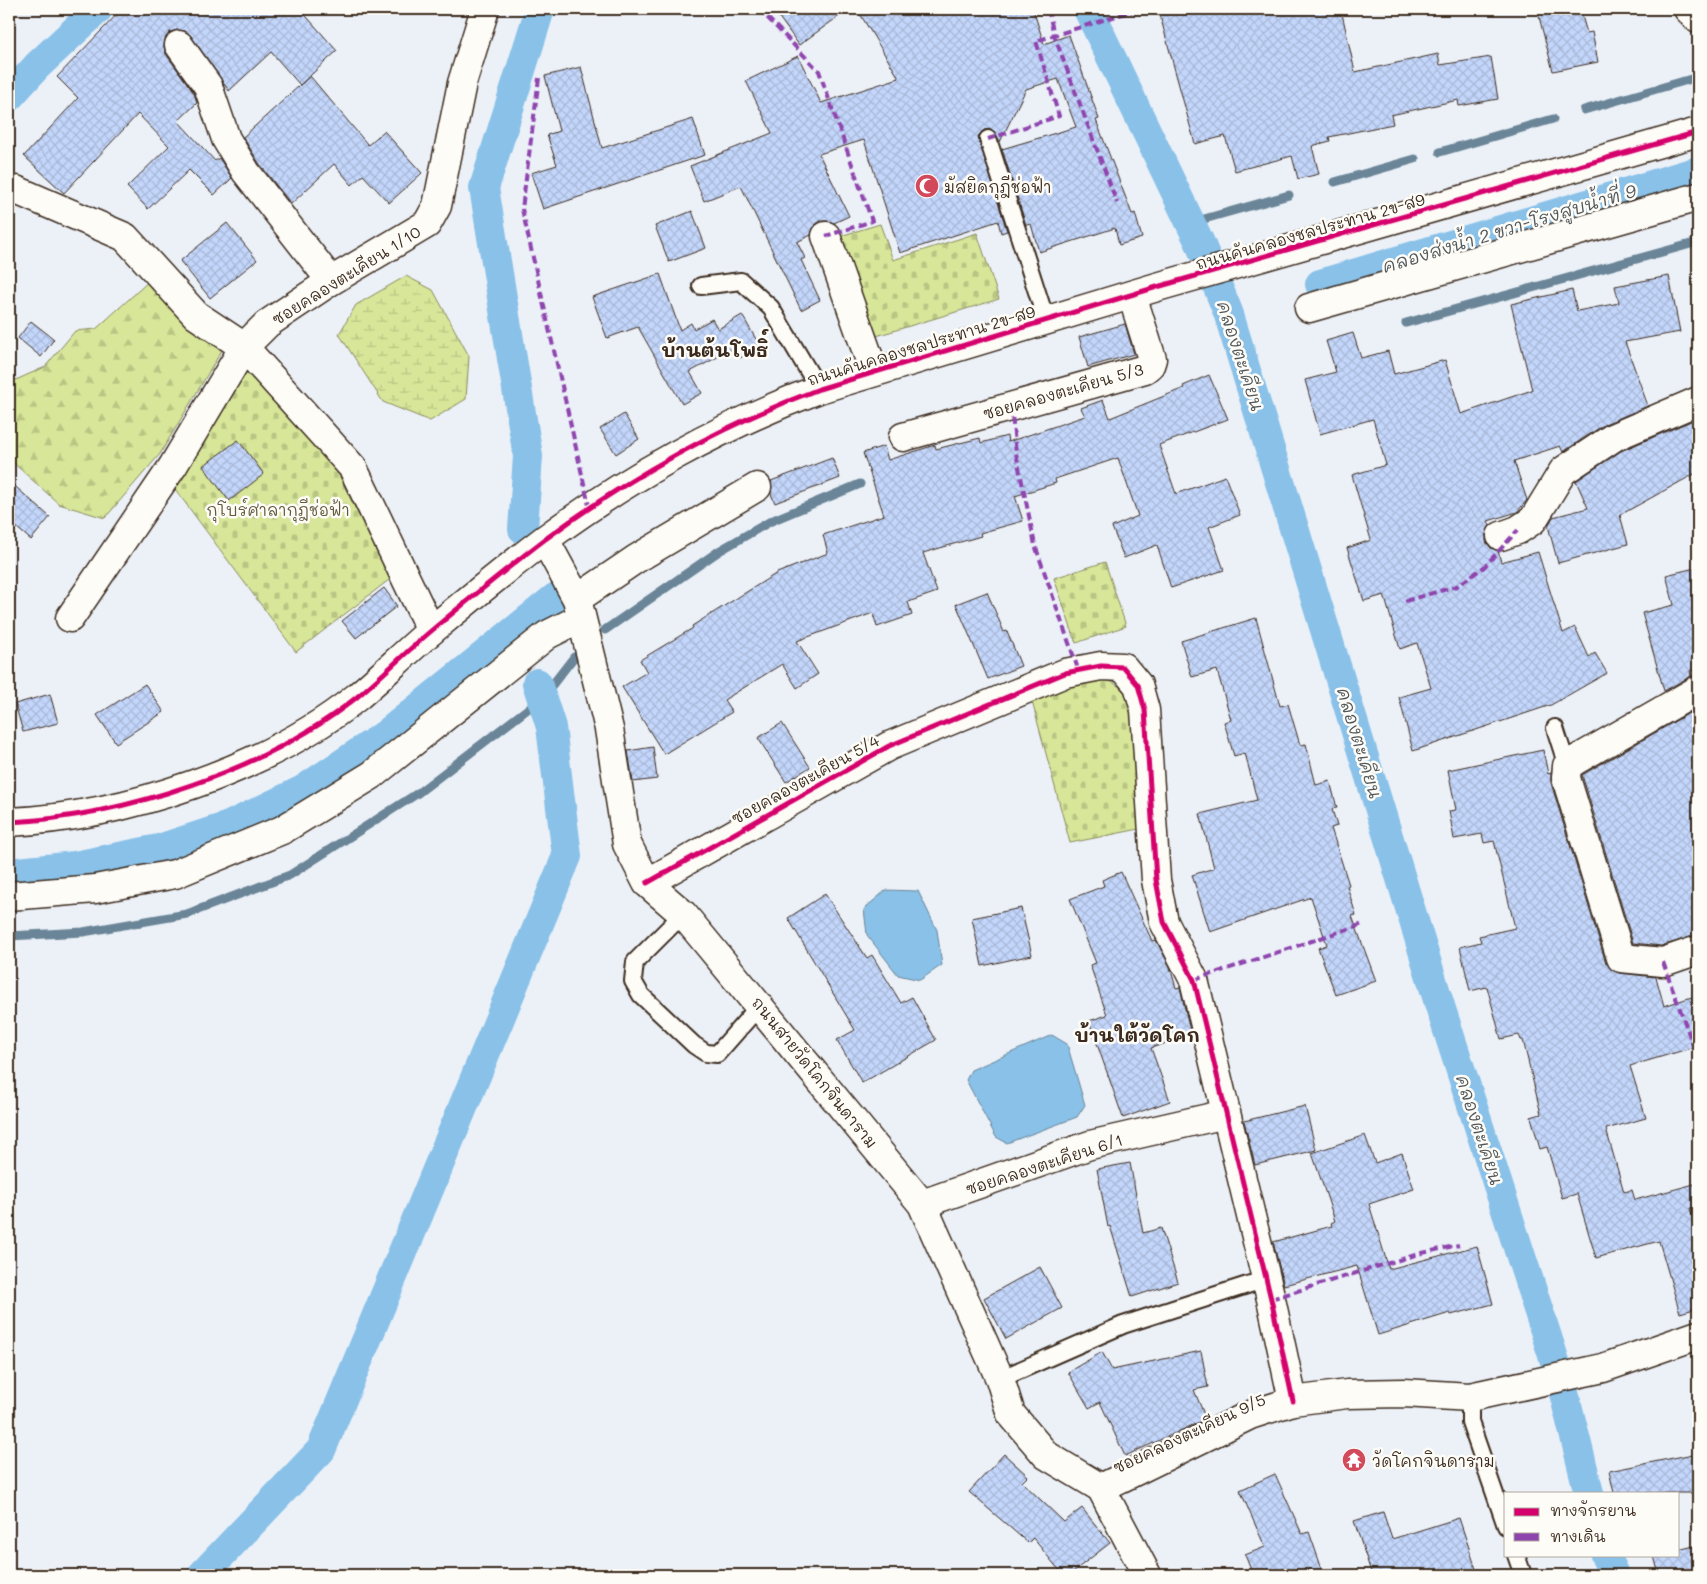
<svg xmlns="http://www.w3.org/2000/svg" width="1707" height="1584" font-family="Mali,'Playpen Sans Thai',sans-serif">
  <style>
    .forest { fill: url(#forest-firs); stroke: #89885c }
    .wetland { fill: url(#wetland-marsh); stroke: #89885c }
    .cemetery { fill: url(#cemetery-stones); stroke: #89885c }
    .water { fill: #89c1e8; stroke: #6a8597 }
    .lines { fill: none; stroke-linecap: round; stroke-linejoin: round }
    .stream { stroke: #6a8597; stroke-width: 9 }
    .canal { stroke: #89c1e8; stroke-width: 30 }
    .building { fill: url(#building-cross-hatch); stroke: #3b2a1e }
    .lane-casing { stroke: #3b2a1e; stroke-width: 20 }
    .street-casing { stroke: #3b2a1e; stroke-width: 31 }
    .secondary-casing { stroke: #3b2a1e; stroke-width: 31 }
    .lane { stroke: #fdfcf7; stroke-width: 16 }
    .street { stroke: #fdfcf7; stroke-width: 28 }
    .secondary { stroke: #fdfcf7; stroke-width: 28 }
    .quiet { stroke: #8e44ad; stroke-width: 4; stroke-dasharray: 8 4; stroke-linecap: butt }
    .cycleway-casing { stroke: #fdfcf7; stroke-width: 8 }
    .cycleway { stroke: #d6006c; stroke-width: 5 }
    .labels { text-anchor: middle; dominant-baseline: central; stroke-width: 5; stroke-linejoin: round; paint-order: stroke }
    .poi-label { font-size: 16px; fill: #3b2a1e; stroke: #fdfcf7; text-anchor: start }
    .street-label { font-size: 16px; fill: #3b2a1e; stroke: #fdfcf7 }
    .park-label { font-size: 16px; fill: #62593d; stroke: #fdfcf7 }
    .water-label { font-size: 18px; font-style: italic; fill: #52575b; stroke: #fdfcf7 }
    .quarter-label { font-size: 19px; font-weight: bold; fill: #3b2a1e; stroke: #fdfcf7 }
  </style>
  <defs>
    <pattern id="forest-firs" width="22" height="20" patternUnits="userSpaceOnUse" patternTransform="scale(1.25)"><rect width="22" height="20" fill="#d7e699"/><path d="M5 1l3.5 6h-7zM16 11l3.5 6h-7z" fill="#b9c583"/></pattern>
    <pattern id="wetland-marsh" width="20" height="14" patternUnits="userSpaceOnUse" patternTransform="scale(1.25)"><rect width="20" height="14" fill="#d7e699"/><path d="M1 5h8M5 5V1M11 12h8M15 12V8" fill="none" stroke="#b9c583"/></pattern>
    <pattern id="cemetery-stones" width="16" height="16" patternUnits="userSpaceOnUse" patternTransform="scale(1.25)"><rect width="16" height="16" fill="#d7e699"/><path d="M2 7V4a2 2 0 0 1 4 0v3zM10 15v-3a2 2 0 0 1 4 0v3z" fill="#b9c583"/></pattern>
    <pattern id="building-cross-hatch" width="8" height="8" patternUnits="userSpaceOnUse" patternTransform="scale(1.25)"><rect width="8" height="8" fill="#c3d6fb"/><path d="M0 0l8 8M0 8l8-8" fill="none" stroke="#a8b8d7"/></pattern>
  </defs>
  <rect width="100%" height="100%" fill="#ecf1f8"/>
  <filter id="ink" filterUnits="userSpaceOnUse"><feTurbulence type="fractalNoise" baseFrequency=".02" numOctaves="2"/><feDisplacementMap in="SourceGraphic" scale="10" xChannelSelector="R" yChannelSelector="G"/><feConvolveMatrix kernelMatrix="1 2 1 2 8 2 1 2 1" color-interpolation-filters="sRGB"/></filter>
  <g filter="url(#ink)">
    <path class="forest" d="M149 281 189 324 222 350 160 454 105 518 59 504 9 459V383L45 367 75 331 96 329Z"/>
    <path class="wetland" d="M406 276 433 290 469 356 466 399 430 421 383 402 339 334 356 305Z"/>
    <path class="cemetery" d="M880 224 893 260 977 233 999 299 873 337 837 237Z
      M245 369 336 469 390 579 296 652 175 489Z
      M1105 562 1126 626 1076 643 1054 578Z
      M1092 676C1116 681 1124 687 1134 709L1139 829 1070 843 1030 694Z"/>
    <path class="water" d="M886 890 918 891 937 930 942 965 920 980 898 975 867 935 864 909Z
      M1052 1035 1067 1044 1085 1105 1077 1117 1007 1143 996 1137 966 1080 971 1070Z"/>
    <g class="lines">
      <path class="stream" d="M1584 110 1698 77
        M1440 152 1553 119
        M1335 182 1415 159
        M1190 223 1289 195
        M1406 323 1698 242
        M605 630 719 551 771 521 860 484
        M9 936 83 932 187 914 290 875 418 793 542 698 574 657"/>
      <path class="canal" d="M1088 9 1200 243 1228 312 1439 1003 1560 1377 1589 1493
        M9 97 37 66 98 9
        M1320 284 1698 171
        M523 529 528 456 484 188 540 9
        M9 873 75 866 159 849 229 826 303 790 385 735 555 598
        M1605 1555 1614 1575
        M202 1575 321 1450 567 856 551 727 537 683"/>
    </g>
    <path class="building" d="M122 9H300L337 51 300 85 271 52 229 91 191 36 185 31 177 30 170 32 165 39 164 47 166 54 194 93 197 103 178 121 215 161 219 158 232 178 214 195 189 170 148 209 127 187 169 146 138 114 64 193 24 156 78 98 57 77Z
      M773 9H849L799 45Z
      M857 9H1033L1044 44 1069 35 1099 119 1096 120 1132 214 1135 213 1142 238 1119 245 1115 228 1039 252 1031 224 1026 225 1002 149 1076 127 1058 79 1026 89 1000 142 995 132 991 129 984 130 978 136 1007 231 1001 233 998 221 900 253 864 140 819 154 849 216 834 223 828 221H820L814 226 811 235 797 242 805 258 801 260 820 300 801 310 741 186 704 201 690 166 772 133 746 81 798 56 821 103 899 78Z
      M1171 9H1341L1355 72 1438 54 1440 65 1491 57 1498 99 1459 106 1458 100 1391 115 1393 124 1329 137 1330 141 1312 146 1319 174 1298 179 1292 156 1235 171 1225 136 1195 144 1159 12Z
      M1537 9H1580L1587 33 1592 32 1598 62 1553 71Z
      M581 67 602 148 693 119 705 155 543 209 531 173 557 165 547 135 559 131 545 76Z
      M310 76 368 145 384 131 422 173 389 203 363 175 352 185 334 164 291 204 259 163 243 137Z
      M692 211 706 248 669 262 655 226Z
      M227 223 257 260 210 298 180 261Z
      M660 274 680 330 691 323 694 329 712 319 718 329 742 315 760 346 740 358 734 348 690 372 702 393 682 404 638 327 607 338 592 297Z
      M1669 276 1680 332 1625 342 1648 406 1605 424 1563 452 1560 446 1514 461 1527 500 1517 512 1488 521 1490 525 1486 534V542L1491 548 1498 551 1501 562 1538 552 1563 633 1575 627 1589 657 1595 653 1607 673 1551 705 1413 751 1399 697 1431 688 1417 643 1400 649 1384 595 1364 601 1347 548 1371 540 1352 475 1386 465 1373 419 1320 434 1305 380 1336 372 1326 341 1353 333 1361 358 1388 351 1394 374 1445 360 1461 414 1532 390 1511 304 1572 290 1577 311 1619 303 1615 286Z
      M31 321 54 339 41 357 18 338Z
      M1125 324 1134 354 1088 367 1079 337Z
      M1209 375 1228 419 1159 445 1176 494 1225 476 1240 515 1209 527 1224 570 1171 588 1157 545 1124 558 1112 527 1138 516 1118 458 1055 479 1056 483 1015 496 1023 521 980 533 981 536 923 553 937 592 908 602 912 615 877 627 873 613 797 641 818 674 797 688 782 664 724 700 732 712 664 754 622 687 647 672 640 660 693 628 692 626 777 573 828 553 823 535 884 515 863 453 884 446 888 460 935 445 936 449 980 438 981 443 1007 436 1008 442 1085 416 1081 408 1103 400 1110 418 1184 388 1183 386Z
      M624 414 639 439 616 454 600 429Z
      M1698 418V472L1620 515 1628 544 1558 563 1548 526 1553 517 1588 508 1576 481 1621 451Z
      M238 440 264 474 229 501 203 466Z
      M832 458 840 478 775 503 771 494V481Z
      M9 481 50 517 31 540 9 521Z
      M1695 568 1698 580V669L1690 671 1691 676 1664 691 1642 613 1674 605 1666 575Z
      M384 588 397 606 356 638 342 621Z
      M987 592 1004 632 1007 631 1021 666 988 679 956 604Z
      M1256 618 1280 706 1288 704 1300 745 1306 744 1316 785 1330 781 1337 808 1332 809 1337 826 1331 828 1349 885 1347 886 1356 915 1352 916 1376 981 1336 995 1318 948 1327 945 1311 897 1210 932 1192 875 1214 868 1200 814 1257 800 1245 753 1234 756 1224 722 1231 720 1217 670 1192 677 1181 641Z
      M145 684 164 712 116 743 97 715Z
      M50 694 58 723 23 732 15 704Z
      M1691 712 1698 741V935L1661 946 1633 943 1582 775Z
      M782 723 810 767 786 782 758 738Z
      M653 747 657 779 633 782 628 751Z
      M1543 750 1548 774 1551 773V783L1606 963 1612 970 1619 973 1656 977 1664 1006 1698 995V1046L1630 1066 1646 1118 1606 1129 1624 1192 1632 1190 1635 1200 1698 1183V1208H1690L1698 1236V1308L1680 1313 1659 1241 1596 1258 1577 1194 1562 1198 1547 1147 1540 1149 1531 1117 1541 1114 1523 1040H1521L1519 1035 1501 1039 1487 987 1470 991 1460 947 1481 942 1479 936 1515 928 1494 841 1484 843 1482 834 1454 839 1449 811 1456 810 1448 770Z
      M1121 872 1152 941 1156 940 1170 967 1176 988 1180 987 1191 1035 1151 1048 1170 1101 1123 1118 1089 1021 1107 1015 1090 965 1096 963 1070 899 1104 886 1102 880Z
      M825 894 867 958 872 955 901 1003 912 997 936 1040 862 1083 837 1040 855 1030 788 918Z
      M1021 908 1032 955 982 966 972 918Z
      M1305 1106 1316 1150 1255 1165 1244 1121Z
      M1365 1135 1375 1163 1402 1153 1414 1189 1369 1204 1389 1269 1477 1246 1493 1304 1451 1315 1450 1313 1378 1335 1357 1266 1284 1285 1273 1242 1332 1226 1331 1223 1335 1221 1312 1153Z
      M1130 1163 1143 1233 1161 1228 1178 1282 1132 1297 1110 1226 1108 1227 1097 1169Z
      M1040 1267 1062 1308 1006 1339 984 1298Z
      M1201 1351 1208 1387 1194 1390 1206 1419 1125 1456 1100 1402 1089 1408 1068 1372 1102 1352 1112 1370Z
      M1698 1453V1493H1614L1609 1471Z
      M1004 1454 1028 1476 1022 1482 1064 1522 1082 1508 1110 1543 1069 1575H1063L1033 1538 1028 1543 969 1492Z
      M1275 1474 1302 1534 1309 1532 1324 1575H1253L1245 1555 1265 1547 1240 1490Z
      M1383 1512 1392 1539 1459 1518 1478 1575H1372L1354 1521Z
      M1698 1545V1575H1659L1654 1556 1678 1555V1550Z"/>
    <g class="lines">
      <g class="lane-casing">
        <path id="lane" d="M988 139 1046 320
          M701 286 741 281 771 308 819 389
          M1555 728 1567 766
          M683 914 635 962 633 981 641 995 694 1045 706 1053 717 1054 760 1005
          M1000 1379 1123 1325 1266 1279
          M1470 1397V1422L1506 1526
          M1516 1555 1523 1575"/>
      </g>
      <g class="street-casing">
        <path id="street" d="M1688 9 1698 19
          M179 45 208 86 226 139 246 172 331 281
          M9 190H16L125 237 196 315 244 347 353 468 431 631
          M826 236 874 372
          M1309 308 1698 197
          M903 437 1145 369 1150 365 1152 359 1132 295
          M1501 536 1518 530 1533 520 1563 471 1614 437 1698 401
          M545 540 577 599 609 729 627 844 647 883 683 914 922 1204 1000 1379 1011 1414 1046 1455 1101 1488 1147 1575
          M577 599 636 559 757 487
          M70 618 173 466 244 347 267 324 331 281 427 224 437 206 462 83 485 9
          M1698 690 1576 760 1567 766 1566 778 1621 958 1663 962 1698 950
          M647 883 889 746 1065 673 1101 666 1123 667 1138 685 1145 710 1156 880 1164 922 1194 980 1271 1299 1293 1401
          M9 896 95 889 175 874 282 830 372 775 547 635 581 618
          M922 1204 1090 1145 1226 1114
          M1101 1488 1250 1415 1293 1401 1347 1394 1404 1393 1470 1397 1603 1368 1698 1335"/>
      </g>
      <g class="secondary-casing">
        <path id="secondary" d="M9 822C123 817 268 769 357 697 382 676 406 652 431 631 468 600 506 569 544 540 631 476 718 427 819 389L1157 287 1698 132"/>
      </g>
      <use href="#lane" class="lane"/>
      <use href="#street" class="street"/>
      <use href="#secondary" class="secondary"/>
      <path class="quiet" d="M759 9 819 71 872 221 826 236
        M1048 9 1054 35 1117 203
        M539 78 522 209 590 510
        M988 139 1059 116 1036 41 1139 9
        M1011 406 1016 453 1035 545 1078 669
        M1405 601 1457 586 1484 567 1518 530
        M1663 962 1698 1059
        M1194 980 1363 924
        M1271 1299 1422 1253 1459 1245"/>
      <g class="cycleway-casing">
        <path id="cycleway" d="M9 822C123 817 268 769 357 697 382 676 406 652 431 631 468 600 506 569 544 540 631 476 718 427 819 389L1157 287 1698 132
          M647 883 889 746 1065 673 1101 666 1123 667 1138 685 1145 710 1156 880 1164 922 1194 980 1271 1299 1293 1401"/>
      </g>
      <use href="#cycleway" class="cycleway"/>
    </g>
  </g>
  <defs>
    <g id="mosque-disc" transform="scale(1.25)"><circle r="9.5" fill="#d1495b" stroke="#fdfcf7"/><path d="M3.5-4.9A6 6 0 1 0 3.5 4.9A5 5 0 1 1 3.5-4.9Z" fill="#fff"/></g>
    <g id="temple-disc" transform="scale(1.25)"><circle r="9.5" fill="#d1495b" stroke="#fdfcf7"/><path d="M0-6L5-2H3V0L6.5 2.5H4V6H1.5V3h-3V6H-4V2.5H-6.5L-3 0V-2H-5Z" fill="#fff"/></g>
  </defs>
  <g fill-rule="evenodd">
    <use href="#mosque-disc" x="927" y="186"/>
    <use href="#temple-disc" x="1354" y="1460"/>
  </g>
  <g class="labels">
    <g class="poi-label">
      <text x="944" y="186">มัสยิดกุฎีช่อฟ้า</text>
      <text x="1372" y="1460">วัดโคกจินดาราม</text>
    </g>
    <g class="street-label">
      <text transform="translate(1310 231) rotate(-16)">ถนนคันคลองชลประทาน 2ข-ส9</text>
      <text transform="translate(346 275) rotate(-32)">ซอยคลองตะเคียน 1/10</text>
      <text transform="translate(921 345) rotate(-17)">ถนนคันคลองชลประทาน 2ข-ส9</text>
      <text transform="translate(1063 391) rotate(-16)">ซอยคลองตะเคียน 5/3</text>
      <text transform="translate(805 779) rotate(-29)">ซอยคลองตะเคียน 5/4</text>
      <text transform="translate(815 1072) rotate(51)">ถนนสายวัดโคกจินดาราม</text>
      <text transform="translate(1044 1164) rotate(-18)">ซอยคลองตะเคียน 6/1</text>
      <text transform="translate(1189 1433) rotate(-25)">ซอยคลองตะเคียน 9/5</text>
    </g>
    <g class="park-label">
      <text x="278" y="509">กุโบร์ศาลากุฎีช่อฟ้า</text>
    </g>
    <g class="water-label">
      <text transform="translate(1509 228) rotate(-17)">คลองส่งน้ำ 2 ขวา-โรงสูบน้ำที่ 9</text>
      <text transform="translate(1241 356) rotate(72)">คลองตะเคียน</text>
      <text transform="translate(1360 743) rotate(73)">คลองตะเคียน</text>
      <text transform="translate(1480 1130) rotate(72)">คลองตะเคียน</text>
    </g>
    <g class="quarter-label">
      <text x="715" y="349">บ้านต้นโพธิ์</text>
      <text x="1137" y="1034">บ้านใต้วัดโคก</text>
    </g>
  </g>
  <rect width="1707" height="1584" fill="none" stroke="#fdfcf7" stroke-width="30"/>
  <rect x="15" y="15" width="1677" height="1554" fill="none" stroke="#3b2a1e" stroke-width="2" filter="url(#ink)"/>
  <rect x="1504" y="1492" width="175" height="65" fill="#fdfcf7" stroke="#afa8a0"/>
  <rect x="1514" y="1508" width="25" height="8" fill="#d6006c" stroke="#afa8a0"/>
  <text x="1550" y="1516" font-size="15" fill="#3b2a1e">ทางจักรยาน</text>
  <rect x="1514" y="1533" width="25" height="8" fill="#8e44ad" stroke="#afa8a0"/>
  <text x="1550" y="1542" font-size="15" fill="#3b2a1e">ทางเดิน</text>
</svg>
